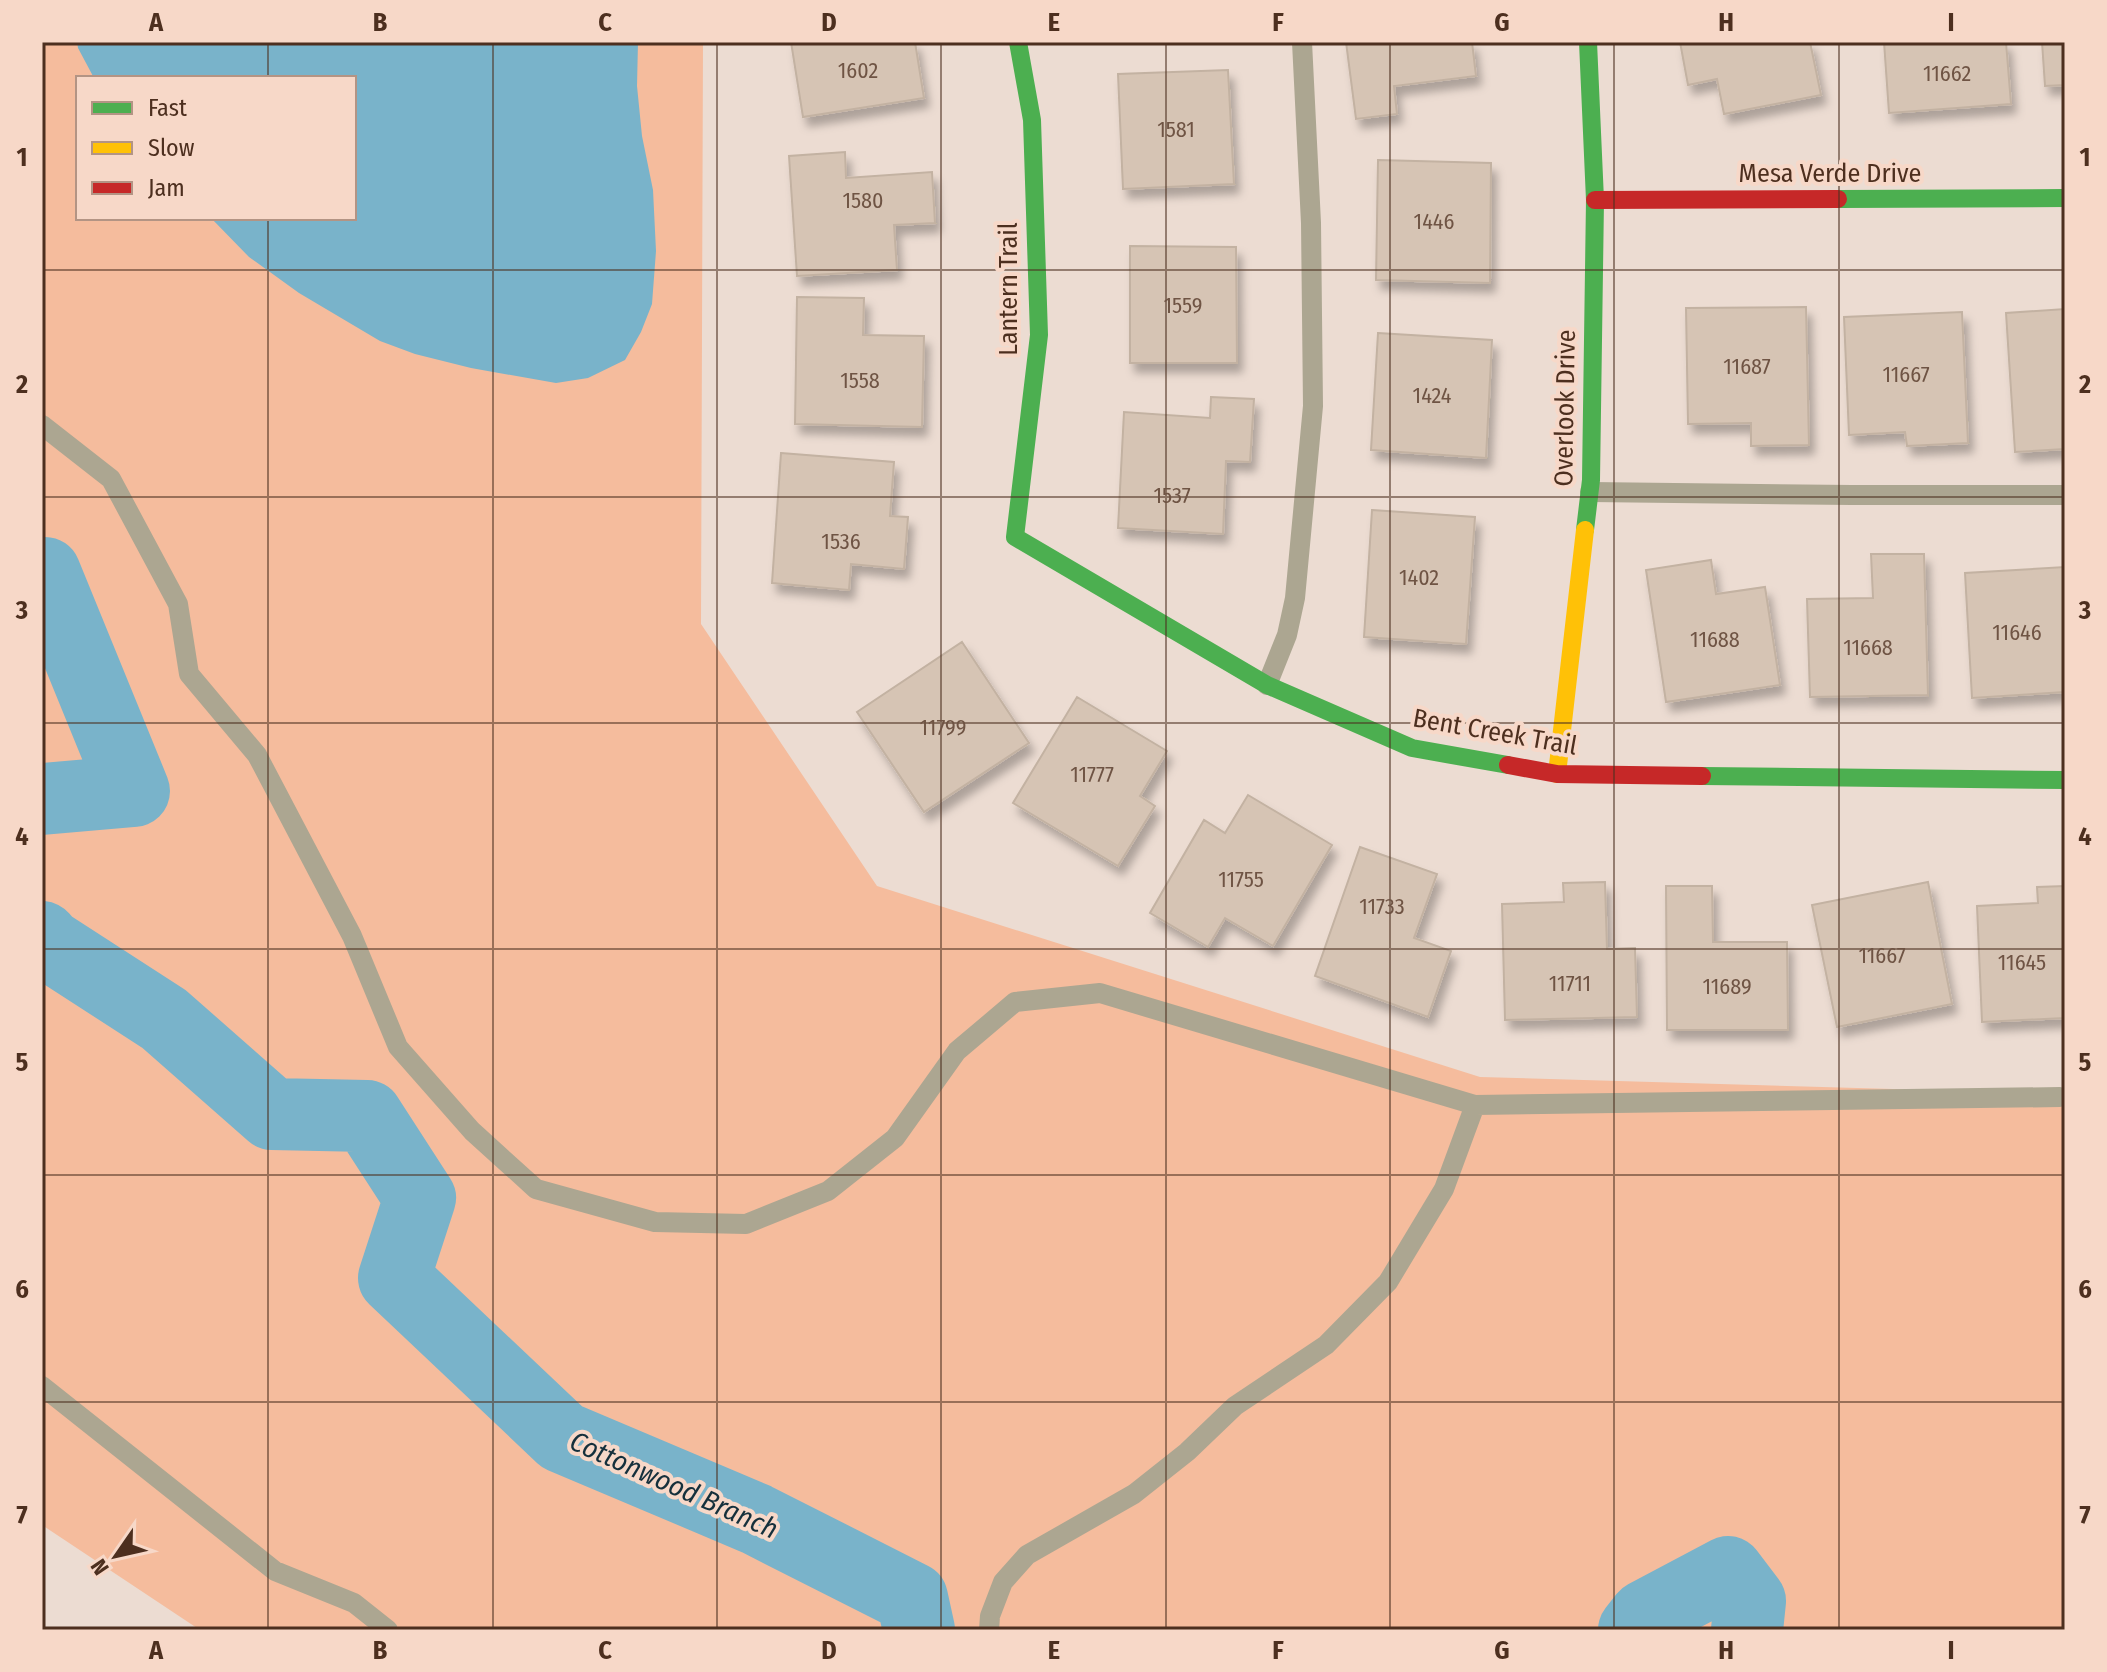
<svg xmlns="http://www.w3.org/2000/svg" width="2107" height="1672" font-family="'Fira Sans Condensed',sans-serif">
  <style>
    .green { fill: #f5bc9d; fill-rule: evenodd }
    .water { fill: #79b3ca }
    .lines { fill: none; stroke-linecap: round; stroke-linejoin: round }
    .river { stroke: #79b3ca; stroke-width: 72 }
    .building { fill: #d6c4b4; stroke: #c3b2a2; stroke-width: 2; filter: url(#shadow) }
    .lane { stroke: #aca691; stroke-width: 20 }
    .fast { stroke: #4caf50; stroke-width: 18 }
    .slow { stroke: #ffc107; stroke-width: 18 }
    .jam { stroke: #c62828; stroke-width: 18 }
    .grid { fill: none; stroke: #4d2f1f; stroke-width: 2; stroke-opacity: 0.55 }
    .labels { text-anchor: middle; dominant-baseline: central; stroke-width: 8; stroke-linejoin: round; paint-order: stroke }
    .number-label { font-size: 22px; fill: #6f5444 }
    .street-label { font-size: 26px; fill: #4d2f1f; stroke: #f7d8c8 }
    .water-label { font-size: 28px; font-style: italic; fill: #15303c; stroke: #f7d8c8 }
    .neatline { fill: none; stroke: #4d2f1f; stroke-width: 3 }
    .grid-label { font-size: 26px; text-anchor: middle; font-weight: bold; fill: #4d2f1f }
  </style>
  <defs>
    <filter id="shadow"><feDropShadow dx="5" dy="9" stdDeviation="4" flood-color="#0004"/></filter>
  </defs>
  <rect width="100%" height="100%" fill="#ecdcd2"/>
  <path class="green" d="M42 42H703L701 624 877 886 1480 1077 2065 1094V1630H200L42 1525ZM78 78H354V218H78Z"/>
  <path class="water" d="M77 42H638L637 86 642 136 653 190 656 251 652 304 641 332 625 360 588 378 556 383 471 368 415 354 380 341 299 293 249 257 211 218H354V78H94L78 48Z"/>
  <g class="lines">
    <path class="river" d="M42 573H45L134 791 42 799
      M42 937 48 944 164 1019 272 1114 367 1116 420 1198 394 1278 562 1437 756 1519 912 1598 919 1630
      M1634 1630 1645 1616 1728 1572 1750 1601 1747 1630"/>
  </g>
  <path class="building" d="M791 42H915L924 98 803 117Z
    M1346 42H1472L1476 76 1394 86 1397 114 1356 119Z
    M1680 42H1810L1821 95 1724 114 1717 79 1688 85Z
    M1884 42H2006L2011 104 1889 113Z
    M2042 42H2065V85L2045 86Z
    M1228 70 1234 184 1123 189 1118 74Z
    M845 152 846 178 932 172 935 223 894 225 897 270 797 276 789 156Z
    M1378 160 1491 163 1490 283 1376 280Z
    M1130 246 1236 247 1237 363H1130Z
    M797 297 864 298 863 335 924 336 922 427 795 424Z
    M1806 307 1809 445 1751 446V423L1688 424 1686 308Z
    M2065 309V449L2015 452 2006 313Z
    M1962 312 1968 443 1907 446 1905 432 1849 435 1844 317Z
    M1378 333 1492 340 1486 458 1371 450Z
    M1211 397 1254 399 1250 462 1226 461 1223 534 1118 528 1124 412 1210 418Z
    M781 453 894 462 890 516 908 517 904 569 851 564 849 590 772 583Z
    M1372 510 1475 517 1466 644 1364 637Z
    M1871 554H1924L1928 695 1810 697 1807 599 1873 598Z
    M1711 560 1716 594 1765 587 1780 685 1666 702 1646 570Z
    M2065 567V692L1972 698 1965 573Z
    M962 642 1029 743 924 812 857 712Z
    M1077 697 1167 751 1140 796 1155 806 1118 866 1013 803Z
    M1248 795 1332 845 1273 946 1225 918 1208 947 1150 913 1204 820 1225 833Z
    M1360 847 1437 874 1414 938 1451 951 1428 1017 1315 976Z
    M1605 882 1607 949 1635 948 1637 1017 1505 1020 1502 904 1564 902 1563 883Z
    M1928 882 1952 1004 1837 1027 1812 905Z
    M1666 886H1712L1713 942H1787L1788 1030H1667Z
    M2065 886V1018L1982 1022 1977 906 2038 903 2037 887Z"/>
  <g class="lines">
    <path class="lane" d="M42 425 111 479 178 604 189 674 257 755 352 936 398 1047 472 1131 536 1189 655 1222 746 1224 828 1191 895 1138 957 1051 1015 1002 1100 993 1475 1105 2060 1097
      M1590 492 1852 495H2065
      M1267 685 1287 635 1295 598 1313 406 1311 223 1302 42
      M42 1386 275 1571 354 1603 388 1630
      M989 1630 990 1616 1003 1582 1027 1555 1134 1494 1187 1452 1235 1406 1326 1345 1388 1282 1444 1189 1475 1105"/>
    <path class="fast" d="M1018 42 1032 120 1039 335 1015 537 1267 685 1412 748 1508 765
      M1838 199 2065 198
      M1585 530 1591 480 1595 200 1588 42
      M1702 776 2065 780"/>
    <path class="slow" d="M1557 774 1585 530"/>
    <path class="jam" d="M1595 200 1838 199
      M1508 765 1557 774 1702 776"/>
  </g>
  <path class="grid" d="M268 42V78M493 42V1630M717 42V1630M941 42V1630M1166 42V1630M1390 42V1630M1614 42V1630M1839 42V1630M268 218V1630M42 270H2065M42 497H2065M42 723H2065M42 949H2065M42 1175H2065M42 1402H2065"/>
  <g class="labels">
    <g class="number-label">
      <text x="858" y="70">1602</text>
      <text x="1947" y="73">11662</text>
      <text x="1176" y="129">1581</text>
      <text x="863" y="200">1580</text>
      <text x="1434" y="221">1446</text>
      <text x="1183" y="305">1559</text>
      <text x="1747" y="366">11687</text>
      <text x="1906" y="374">11667</text>
      <text x="860" y="380">1558</text>
      <text x="1432" y="395">1424</text>
      <text x="1172" y="495">1537</text>
      <text x="841" y="541">1536</text>
      <text x="1419" y="577">1402</text>
      <text x="2017" y="632">11646</text>
      <text x="1715" y="639">11688</text>
      <text x="1868" y="647">11668</text>
      <text x="943" y="727">11799</text>
      <text x="1092" y="774">11777</text>
      <text x="1241" y="879">11755</text>
      <text x="1382" y="906">11733</text>
      <text x="1882" y="955">11667</text>
      <text x="2022" y="962">11645</text>
      <text x="1570" y="983">11711</text>
      <text x="1727" y="986">11689</text>
    </g>
    <g class="street-label">
      <text x="1830" y="173">Mesa Verde Drive</text>
      <text transform="translate(1008 289) rotate(-90)">Lantern Trail</text>
      <text transform="translate(1565 408) rotate(-89)">Overlook Drive</text>
      <text transform="translate(1495 732) rotate(10)">Bent Creek Trail</text>
    </g>
    <g class="water-label">
      <text transform="translate(674 1485) rotate(24)">Cottonwood Branch</text>
    </g>
  </g>
  <rect width="2107" height="1672" fill="none" stroke="#f7d8c8" stroke-width="88"/>
  <rect x="76" y="76" width="280" height="144" fill="#f7d8c8" stroke="#b39484" stroke-width="2"/>
  <rect x="92" y="102" width="40" height="12" fill="#4caf50" stroke="#b39484" stroke-width="2"/>
  <text x="148" y="116" font-size="24" fill="#4d2f1f">Fast</text>
  <rect x="92" y="142" width="40" height="12" fill="#ffc107" stroke="#b39484" stroke-width="2"/>
  <text x="148" y="156" font-size="24" fill="#4d2f1f">Slow</text>
  <rect x="92" y="182" width="40" height="12" fill="#c62828" stroke="#b39484" stroke-width="2"/>
  <text x="148" y="196" font-size="24" fill="#4d2f1f">Jam</text>
  <g transform="translate(116 1556) rotate(236)" stroke="#f7d8c8" stroke-width="6" paint-order="stroke">
  <path d="M0-6L14 30L0 20L-14 30Z" fill="#4d2f1f"/>
  <text y="-12" font-size="22" font-weight="bold" text-anchor="middle" fill="#4d2f1f">N</text>
  </g>
  <rect x="44" y="44" width="2019" height="1584" class="neatline"/>
  <g class="grid-label">
    <text x="156" y="31">A</text>
    <text x="380" y="31">B</text>
    <text x="605" y="31">C</text>
    <text x="829" y="31">D</text>
    <text x="1054" y="31">E</text>
    <text x="1278" y="31">F</text>
    <text x="1502" y="31">G</text>
    <text x="1726" y="31">H</text>
    <text x="1951" y="31">I</text>
    <text x="22" y="166">1</text>
    <text x="2085" y="166">1</text>
    <text x="22" y="393">2</text>
    <text x="2085" y="393">2</text>
    <text x="22" y="619">3</text>
    <text x="2085" y="619">3</text>
    <text x="22" y="845">4</text>
    <text x="2085" y="845">4</text>
    <text x="22" y="1071">5</text>
    <text x="2085" y="1071">5</text>
    <text x="22" y="1298">6</text>
    <text x="2085" y="1298">6</text>
    <text x="22" y="1524">7</text>
    <text x="2085" y="1524">7</text>
    <text x="156" y="1659">A</text>
    <text x="380" y="1659">B</text>
    <text x="605" y="1659">C</text>
    <text x="829" y="1659">D</text>
    <text x="1054" y="1659">E</text>
    <text x="1278" y="1659">F</text>
    <text x="1502" y="1659">G</text>
    <text x="1726" y="1659">H</text>
    <text x="1951" y="1659">I</text>
  </g>
</svg>
